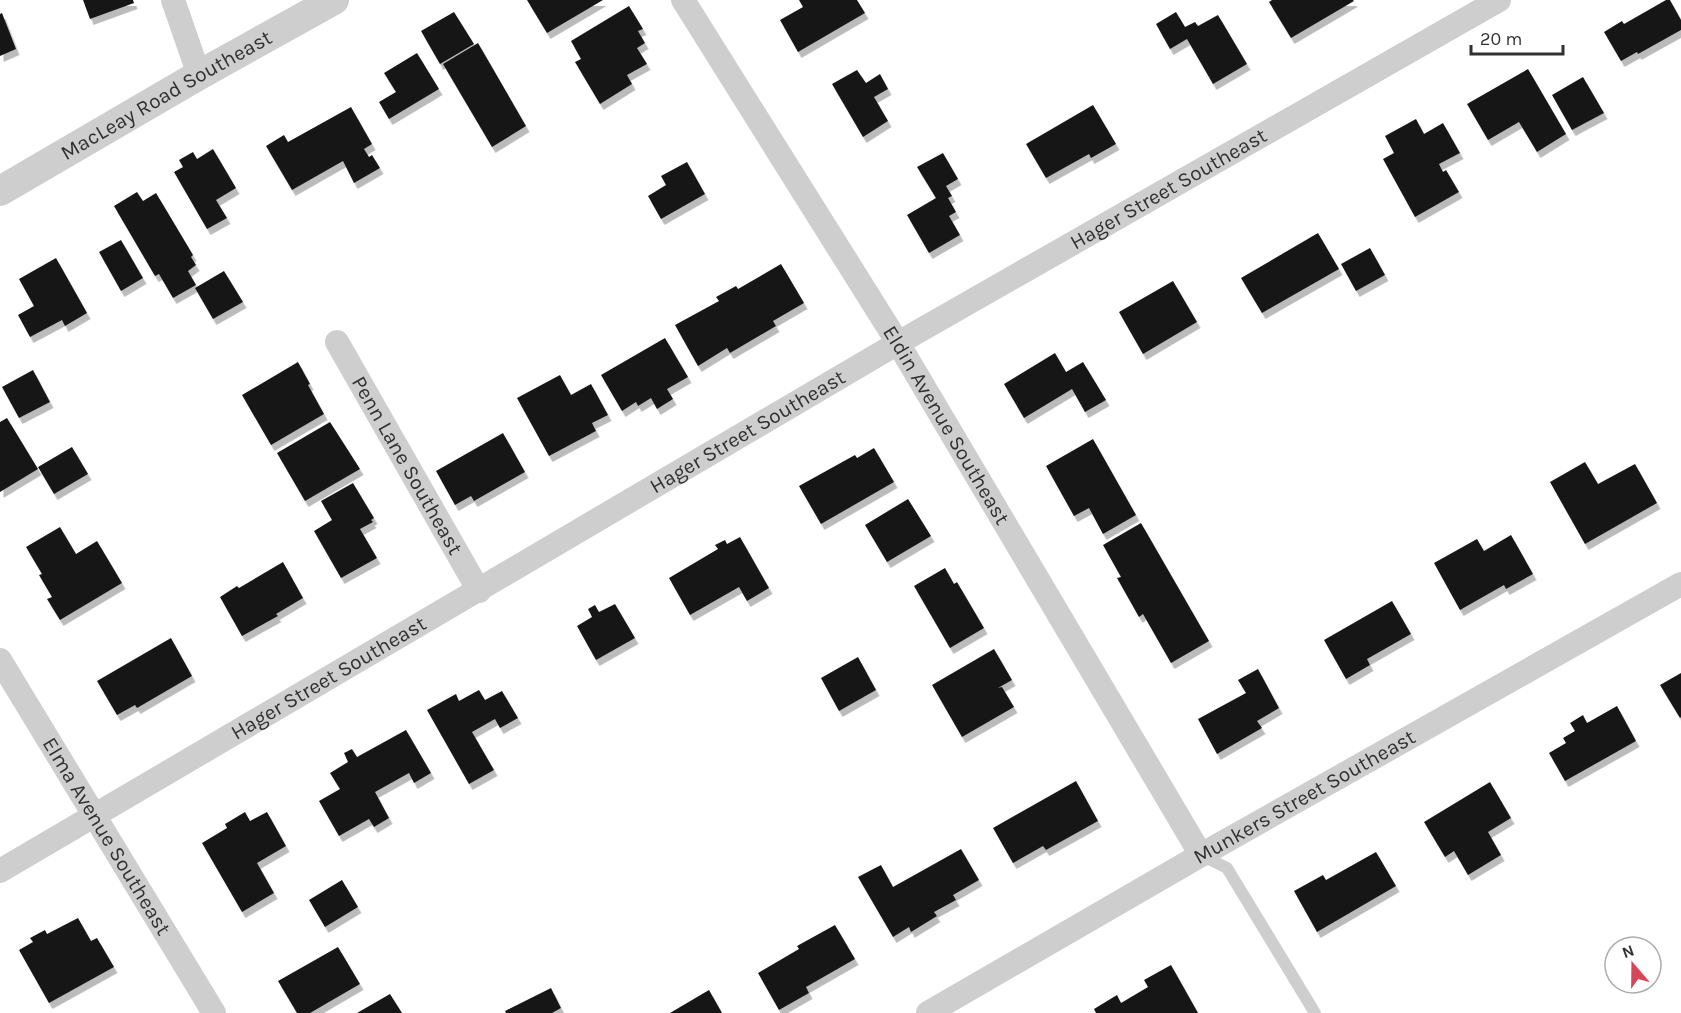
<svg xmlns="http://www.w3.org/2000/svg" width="1681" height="1013" font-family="Karla,sans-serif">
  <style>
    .building { fill: #181818; filter: url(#shadow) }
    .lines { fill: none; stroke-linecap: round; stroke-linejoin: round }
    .service { stroke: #cecece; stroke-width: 12 }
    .minor { stroke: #cecece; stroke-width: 24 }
    .tertiary { stroke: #cecece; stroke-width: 30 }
    .labels { text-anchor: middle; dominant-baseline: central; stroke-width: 6; stroke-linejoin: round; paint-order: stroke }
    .street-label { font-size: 21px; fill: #313131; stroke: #fff }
  </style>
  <defs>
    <filter id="shadow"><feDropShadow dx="3.5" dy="6" stdDeviation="0" flood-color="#0004"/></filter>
  </defs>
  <rect width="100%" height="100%" fill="#fff"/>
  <path class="building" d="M83 0H133L134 3 90 19Z
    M527 0H603L547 33Z
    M799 0H857L865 13 798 52 780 20 803 7Z
    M1272 0H1353L1354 1 1291 38 1269 2Z
    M1666 0H1670L1681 20V30L1638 54 1637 52 1621 61 1604 32 1622 21 1624 24Z
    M629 6 643 29 638 31 645 43 637 48 647 64 627 75 632 84 600 104 575 62 581 59 571 41Z
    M454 12 474 44 440 64 421 31Z
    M1176 12 1185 27 1195 22 1198 26 1218 15 1247 64 1213 84 1187 39 1170 49 1156 24Z
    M2 13 16 49 0 56V14Z
    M478 43 526 126 492 147 443 64Z
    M417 53 439 89 389 119 379 102 396 92 384 73Z
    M1528 69 1566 134 1537 152 1519 122 1488 140 1467 104Z
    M857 70 866 83 880 74 888 89 874 97 888 121 863 137 832 84Z
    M1583 77 1604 113 1572 130 1552 95Z
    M1093 105 1116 144 1091 158 1089 154 1046 178 1026 144Z
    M351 107 372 144 364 149 369 157 372 155 380 168 354 183 343 161 292 190 266 146 284 135 288 142Z
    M1416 119 1424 134 1443 123 1460 153 1439 164 1443 172 1446 170 1459 192 1415 217 1383 159 1394 153 1385 136Z
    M213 149 236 188 216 200 227 218 207 229 174 172 183 167 179 160 193 152 197 159Z
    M943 153 958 179 946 186 952 196 948 198 956 212 949 216 960 235 929 253 907 215 936 198 917 167Z
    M687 162 705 194 661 219 648 196 666 185 661 176Z
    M137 192 143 201 156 193 193 255 191 257 196 265 188 271 196 285 173 298 159 274 155 276 114 206Z
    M1318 233 1339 269 1262 313 1241 278Z
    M121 240 143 278 121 291 99 252Z
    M1370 248 1385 275 1356 291 1341 264Z
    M56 258 87 313 65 326 62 320 30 337 18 315 34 306 19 279Z
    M781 264 804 303 773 321 776 326 730 353 727 348 698 366 675 325 719 301 716 297 736 286 738 289Z
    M224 271 243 302 213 319 195 288Z
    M1173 281 1197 322 1143 354 1119 312Z
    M665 338 688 377 667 389 673 399 657 409 651 398 638 406 636 402 622 411 601 375Z
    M1055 353 1066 372 1083 362 1106 400 1085 412 1072 389 1024 418 1004 384Z
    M298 362 310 384 308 385 324 414 271 445 242 395Z
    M33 370 50 402 19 418 2 387Z
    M560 375 571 395 591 384 608 415 592 423 596 431 549 456 517 398Z
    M7 418 38 469 0 492V422Z
    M330 422 360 469 305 501 277 453Z
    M503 433 525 472 474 501 471 496 455 505 436 471Z
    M1093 439 1136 515 1103 534 1089 508 1074 516 1046 466Z
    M72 447 88 474 54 494 38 467Z
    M874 448 894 482 821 524 799 486 855 455 857 458Z
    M1585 462 1598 484 1635 464 1657 503 1585 544 1550 482Z
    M353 483 374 518 371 520 373 522 360 529 377 558 341 578 314 531 332 520 321 501Z
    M908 499 931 536 887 562 865 525Z
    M1141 523 1209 641 1171 663 1143 614 1139 617 1117 578 1121 577 1103 545Z
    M60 527 76 554 97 541 122 583 60 620 47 599 52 597 39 575 42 574 26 547Z
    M1511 535 1533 574 1506 589 1504 585 1460 610 1434 563 1477 539 1484 551Z
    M740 537 769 588 747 601 739 587 690 615 669 578 718 549 715 545 725 540 727 544Z
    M283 562 303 598 276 614 278 616 242 636 220 597 237 586 239 588Z
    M945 568 954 584 957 582 984 628 950 648 914 586Z
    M1392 601 1411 634 1367 659 1370 665 1346 679 1324 640Z
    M615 604 635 638 596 660 577 626 592 617 588 609 595 605 599 612Z
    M171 638 192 676 137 708 135 705 117 715 97 681Z
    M994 649 1012 680 998 688 1002 687 1014 707 962 737 932 685Z
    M858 657 876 690 839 711 821 678Z
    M1258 669 1279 708 1257 721 1262 728 1217 754 1198 719 1246 693 1238 680Z
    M1681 673V717L1680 718 1660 685Z
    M479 690 485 700 502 691 518 718 500 728 495 719 472 732 494 770 469 784 427 710 456 694 459 701Z
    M1617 706 1636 741 1565 781 1549 753 1566 743 1563 738 1575 731 1570 723 1583 715 1587 723Z
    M406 730 431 773 414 783 409 773 375 792 389 818 374 827 369 819 339 836 319 801 340 789 330 773 348 762 344 753 352 749 357 757Z
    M1076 781 1098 821 1046 850 1043 846 1013 863 993 828Z
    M1490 782 1511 818 1488 832 1501 855 1468 875 1454 851 1445 857 1424 822Z
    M245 812 250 821 267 812 286 846 257 863 274 893 242 912 202 843 227 828 225 824Z
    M961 849 979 880 953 895 956 900 934 912 937 916 911 932 909 927 893 937 858 877 881 865 893 887Z
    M1376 852 1396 886 1317 932 1294 891 1323 875 1326 880Z
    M342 880 358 907 325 927 309 900Z
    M78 918 91 941 97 938 114 967 49 1003 19 950 33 942 30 938 45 930 47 934Z
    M835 925 855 959 806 987 809 993 779 1010 758 973 799 949 797 946Z
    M338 947 360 984 310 1013H297L278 981Z
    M1171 965 1198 1013H1096L1094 1009 1117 995 1121 1003 1148 987 1144 980Z
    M551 988 561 1008 552 1013H506L505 1011Z
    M709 990 722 1013H670Z
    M390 994 402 1013H357Z"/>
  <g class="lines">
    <path class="service" d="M1201 855 1227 868 1315 1013"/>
    <g class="minor">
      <path d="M173 0 199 75"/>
      <path id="s1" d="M683 0 898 343 1201 855"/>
      <path id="s2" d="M337 342 479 591"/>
      <path id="s3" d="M0 660 214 1013"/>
      <path id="s4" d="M0 871 898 343 1499 0"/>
      <path id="s5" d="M928 1013 1201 855 1681 584"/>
    </g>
    <path class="tertiary" id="s6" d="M0 191 199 75 334 0"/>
  </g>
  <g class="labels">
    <g class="street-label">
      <text stroke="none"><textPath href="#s6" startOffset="192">MacLeay Road Southeast</textPath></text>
      <text stroke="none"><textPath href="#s4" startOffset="1353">Hager Street Southeast</textPath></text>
      <text stroke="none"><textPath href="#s1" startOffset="500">Eldin Avenue Southeast</textPath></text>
      <text stroke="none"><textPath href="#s4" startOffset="867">Hager Street Southeast</textPath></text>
      <text stroke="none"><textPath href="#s2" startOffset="142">Penn Lane Southeast</textPath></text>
      <text stroke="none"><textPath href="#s4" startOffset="381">Hager Street Southeast</textPath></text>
      <text stroke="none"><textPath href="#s5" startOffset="434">Munkers Street Southeast</textPath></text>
      <text stroke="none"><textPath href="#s3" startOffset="206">Elma Avenue Southeast</textPath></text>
    </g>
  </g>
  <g transform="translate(1633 965) rotate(340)"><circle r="28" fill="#ffffff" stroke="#adadad" stroke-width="1.5"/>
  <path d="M0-4.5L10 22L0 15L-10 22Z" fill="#d64558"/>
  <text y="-9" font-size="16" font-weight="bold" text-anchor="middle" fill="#313131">N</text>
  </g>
  <path d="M1471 45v9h92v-9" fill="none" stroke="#313131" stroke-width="3"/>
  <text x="1480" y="45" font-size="18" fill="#313131" stroke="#ffffff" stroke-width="4.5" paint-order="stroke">20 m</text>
</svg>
